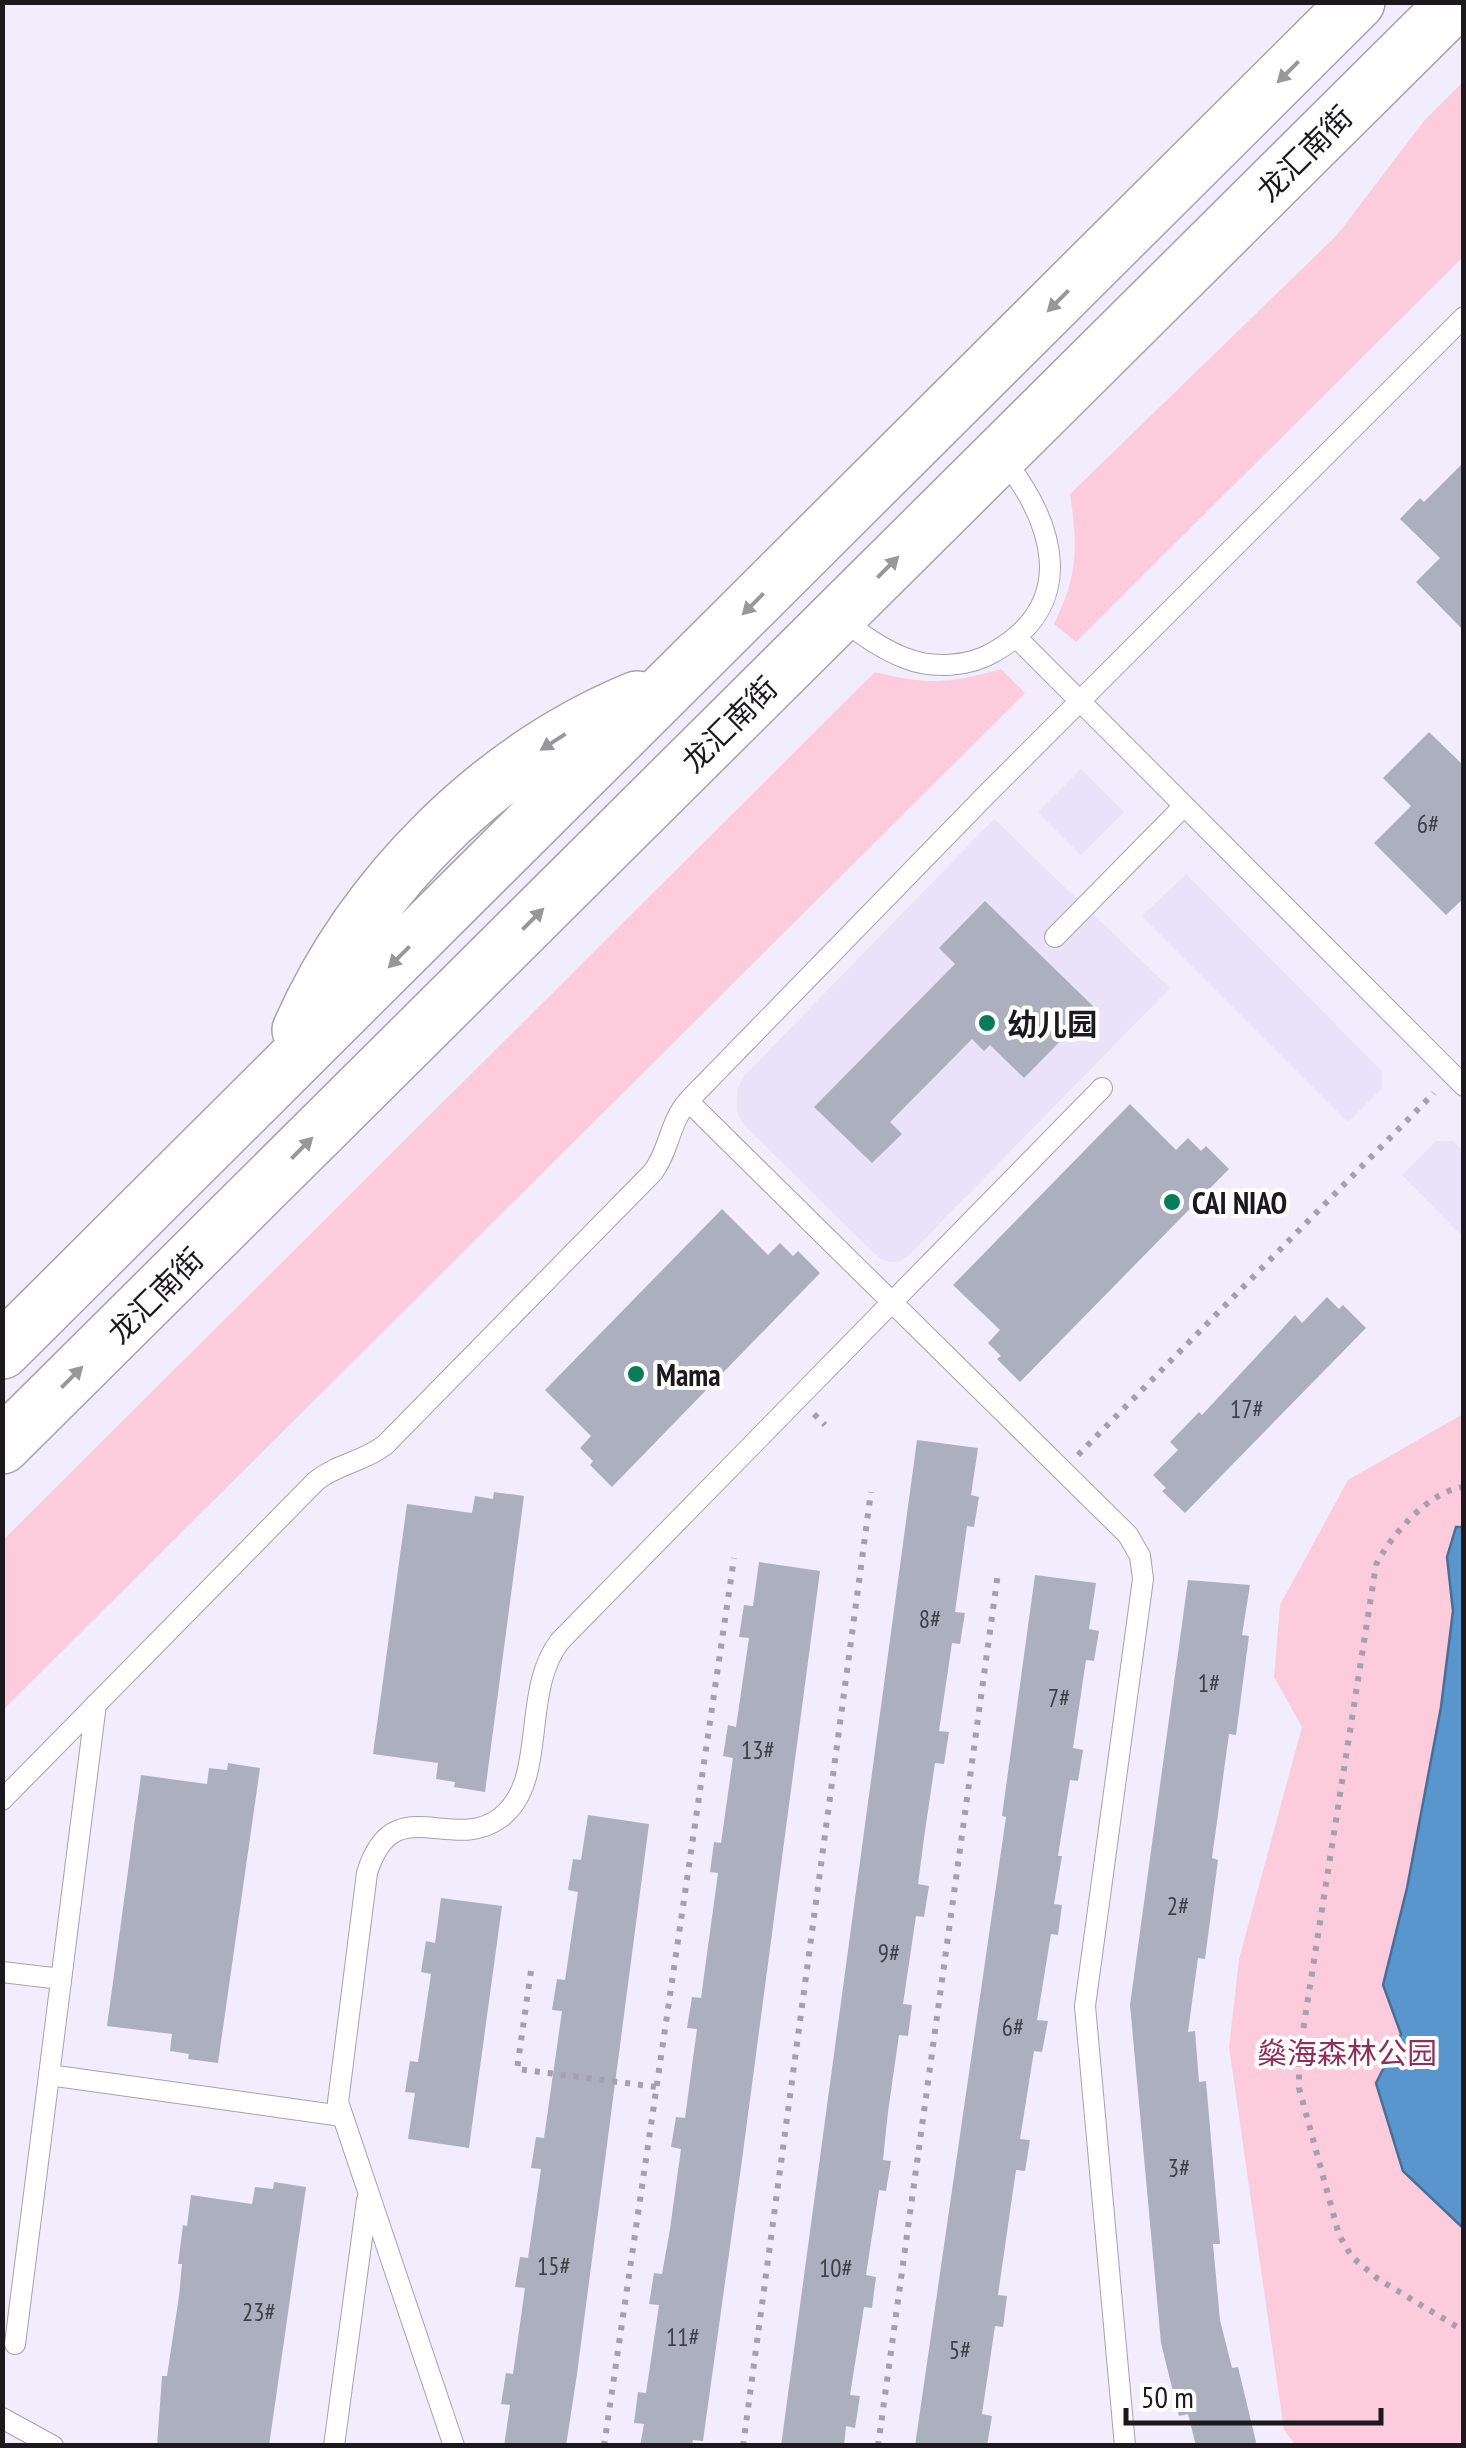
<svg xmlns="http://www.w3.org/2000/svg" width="1466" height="2448" font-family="'PT Sans Narrow','Noto Sans SC',sans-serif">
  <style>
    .built { fill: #eae2f8 }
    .green { fill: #fcccdc }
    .water { fill: #5996cd; stroke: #467098; stroke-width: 2.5 }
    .building { fill: #acb0be }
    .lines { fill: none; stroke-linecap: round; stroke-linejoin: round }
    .service-casing { stroke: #a6a1af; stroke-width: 22 }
    .secondary-casing { stroke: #a6a1af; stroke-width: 58 }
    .path { stroke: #a4a0ac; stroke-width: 6; stroke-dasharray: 5 8; stroke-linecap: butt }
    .service { stroke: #fff; stroke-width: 20 }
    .secondary { stroke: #fff; stroke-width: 55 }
    .oneway { fill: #98989a }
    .poi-dot { fill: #057c5a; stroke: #fdfdfd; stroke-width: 4 }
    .labels { text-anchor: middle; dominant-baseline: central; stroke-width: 8; stroke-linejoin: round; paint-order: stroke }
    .number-label { font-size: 25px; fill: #3f3f46 }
    .street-label { font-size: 30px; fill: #1b191e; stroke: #fdfdfd }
    .poi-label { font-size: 30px; font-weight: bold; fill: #1b191e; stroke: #fdfdfd; text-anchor: start }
    .park-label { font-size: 30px; fill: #8d2f59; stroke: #fdfdfd }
  </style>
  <rect width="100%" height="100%" fill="#f2edfc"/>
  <path class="built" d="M1081 769 1124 812 1081 855 1038 812Z
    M994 819 1170 988 909 1255 898 1262H889L879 1258 744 1125 737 1113V1090L744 1076Z
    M1186 874 1382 1071V1088L1348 1122 1142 916Z
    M1436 1141H1453L1463 1151V1237L1402 1175Z"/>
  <path class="green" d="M1463 82V257L1076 642 1054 624C1078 575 1078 548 1070 494L1337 235 1424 121Z
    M1001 669 1025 693 3 1710V1540L875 672C927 685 950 684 1001 669Z
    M1463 1414V2445H1295L1284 2430 1229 2047 1239 1959 1302 1727 1274 1677 1280 1605 1348 1480Z"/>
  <path class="water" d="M1456 1527H1463V2228L1403 2171 1376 2083 1401 2034 1383 1985 1407 1888 1441 1707 1453 1611 1447 1557Z"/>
  <path class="building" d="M1464 462V631L1416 582 1440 558 1400 519 1420 498 1424 502Z
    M1429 732 1464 766V898L1446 915 1374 843 1411 806 1383 778Z
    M985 901 1094 1007 1024 1078 990 1045 984 1051 972 1039 890 1122 902 1134 872 1163 814 1107 955 964 939 948Z
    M1130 1104 1176 1150 1188 1138 1201 1151 1206 1146 1229 1169 1020 1382 997 1359 1001 1356 988 1343 1000 1330 953 1285Z
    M722 1209 768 1255 780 1243 793 1256 798 1251 820 1273 612 1487 590 1465 593 1461 580 1448 591 1436 545 1390Z
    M1327 1297 1339 1309 1343 1305 1366 1328 1185 1513 1162 1491 1166 1488 1153 1475 1178 1450 1170 1442 1199 1412 1202 1415 1295 1315 1302 1323Z
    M917 1440 978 1448 971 1495 979 1497 974 1527 967 1526 955 1612 965 1613 960 1644 952 1643 939 1731 949 1732 944 1764 935 1763 924 1838 918 1884 929 1886 924 1917 916 1916 903 2004 912 2005 908 2036 899 2035 888 2112 883 2160 891 2161 886 2191 879 2190 866 2275 876 2277 872 2308 864 2307 850 2395 860 2396 855 2428 846 2426 844 2446H781Z
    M494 1492 524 1496 485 1792 454 1787 455 1782 436 1779 438 1763 373 1754 407 1504 472 1513 475 1496 493 1499Z
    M759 1562 820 1571 742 2160 703 2441 693 2440 692 2446H640L644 2424 634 2423 638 2392 646 2393 659 2305 649 2304 654 2273 662 2274 670 2229 681 2149 671 2147 676 2117 685 2118 697 2029 687 2028 692 1997 701 1998 718 1873 710 1872 714 1842 721 1843 733 1758 723 1756 728 1725 736 1727 749 1638 739 1637 744 1605 753 1606Z
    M1035 1575 1096 1583 1089 1629 1099 1631 1094 1661 1086 1660 1073 1748 1083 1750 1078 1781 1070 1780 1058 1856H1062L1054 1904 1062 1905 1058 1935 1051 1934 1037 2020 1048 2021 1042 2052 1034 2051 1020 2139 1030 2140 1025 2171 1016 2170 998 2295 1007 2296 1003 2327 995 2326 982 2414 992 2416 987 2446H915L1006 1817 1002 1816Z
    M1188 1580 1250 1585 1242 1635 1249 1636 1236 1735 1229 1734 1212 1858 1218 1860 1205 1959 1198 1958 1188 2032 1195 2031 1199 2082 1206 2081 1220 2244H1213L1220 2320 1232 2368 1238 2367 1257 2446H1196L1188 2414 1179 2416 1161 2343 1130 2005Z
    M228 1763 260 1768 218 2063 188 2059 189 2054 170 2051 172 2034 107 2026 141 1775 207 1784 209 1768 227 1770Z
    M588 1815 649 1824 577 2374 566 2446H504L510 2405 501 2404 506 2373 513 2374 525 2288 515 2287 520 2257 528 2258 541 2169 531 2168 536 2137 544 2138 562 2011 552 2010 557 1979 565 1980 578 1892 568 1890 573 1859 581 1860Z
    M441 1898 502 1906 469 2148 408 2139 415 2093 405 2092 410 2061 418 2062 431 1974 421 1972 426 1941 435 1943Z
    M274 2182 306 2187 269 2446H157L162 2376H167L179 2296 182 2264H178L183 2225 187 2226 191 2195 252 2204 255 2187 273 2189Z"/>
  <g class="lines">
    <g class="service-casing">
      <path id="service" d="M840 618C860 633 881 649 905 658 932 669 969 667 994 652 1080 603 1054 522 1002 457
        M1018 639 1464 1086
        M1055 937 1184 806
        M688 1101 1128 1535 1140 1556 1143 1579 1085 2006 1125 2446
        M2 1800 316 1481C337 1464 363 1462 385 1445L653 1172C670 1149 669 1123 688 1101L985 796 1464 317
        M2 1972 61 1979
        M49 2075 342 2116
        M15 2344 96 1704
        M2 2418 53 2446
        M334 2446 367 2200
        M454 2446 338 2102 367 1873C393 1788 451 1854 500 1818 549 1782 520 1692 560 1641L1102 1088"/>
    </g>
    <g class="secondary-casing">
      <path id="secondary" d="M300 1030C364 885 491 759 637 699
        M2 1351 1357 2
        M2 1446 1456 2"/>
    </g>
    <path class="path" d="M814 1414 825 1425
      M1078 1455 1434 1093
      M1464 1487C1430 1490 1390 1536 1376 1565L1299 2056V2088L1339 2235 1352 2257 1378 2279 1464 2331
      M531 1971 517 2069 657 2087
      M604 2446 734 1558
      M743 2446 871 1492
      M878 2446 998 1573"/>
    <use href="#service" class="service"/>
    <use href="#secondary" class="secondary"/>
  </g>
  <defs><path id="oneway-solid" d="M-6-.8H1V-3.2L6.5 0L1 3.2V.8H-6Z" transform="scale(2.5)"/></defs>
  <g class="oneway">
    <use href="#oneway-solid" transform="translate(1288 72) rotate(135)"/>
    <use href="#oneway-solid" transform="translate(1058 301) rotate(135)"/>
    <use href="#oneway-solid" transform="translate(888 567) rotate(-45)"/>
    <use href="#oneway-solid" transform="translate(753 604) rotate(135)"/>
    <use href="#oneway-solid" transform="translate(553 742) rotate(147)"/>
    <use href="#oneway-solid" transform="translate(533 919) rotate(-45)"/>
    <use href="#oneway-solid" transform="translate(399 957) rotate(135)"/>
    <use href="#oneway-solid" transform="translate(302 1148) rotate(-45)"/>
    <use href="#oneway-solid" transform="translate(72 1377) rotate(-45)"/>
  </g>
  <g class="poi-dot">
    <circle cx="987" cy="1023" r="10"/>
    <circle cx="1172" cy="1202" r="10"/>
    <circle cx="636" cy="1374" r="10"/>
  </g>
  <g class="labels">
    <g class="number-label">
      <text x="1428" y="824">6#</text>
      <text x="1247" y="1409">17#</text>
      <text x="930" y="1619">8#</text>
      <text x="1209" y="1683">1#</text>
      <text x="1059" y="1698">7#</text>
      <text x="758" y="1750">13#</text>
      <text x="1178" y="1906">2#</text>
      <text x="889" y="1953">9#</text>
      <text x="1013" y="2027">6#</text>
      <text x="1179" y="2168">3#</text>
      <text x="554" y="2266">15#</text>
      <text x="836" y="2268">10#</text>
      <text x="259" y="2312">23#</text>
      <text x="683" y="2337">11#</text>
      <text x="960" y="2350">5#</text>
    </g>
    <g class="street-label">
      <text transform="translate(1304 153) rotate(-45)">龙汇南街</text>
      <text transform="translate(729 724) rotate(-45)">龙汇南街</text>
      <text transform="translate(155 1295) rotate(-45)">龙汇南街</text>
    </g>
    <g class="poi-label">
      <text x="1007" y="1023">幼儿园</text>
      <text x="1192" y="1202">CAI NIAO</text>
      <text x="656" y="1374">Mama</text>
    </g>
    <g class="park-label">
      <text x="1347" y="2052">燊海森林公园</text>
    </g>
  </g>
  <rect width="1466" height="2448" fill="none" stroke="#1b191e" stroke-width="10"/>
  <path d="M1126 2408v15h255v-15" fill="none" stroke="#1b191e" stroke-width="5"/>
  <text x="1141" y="2408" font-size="30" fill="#1b191e" stroke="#fdfdfd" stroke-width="8" paint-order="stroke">50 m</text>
</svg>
